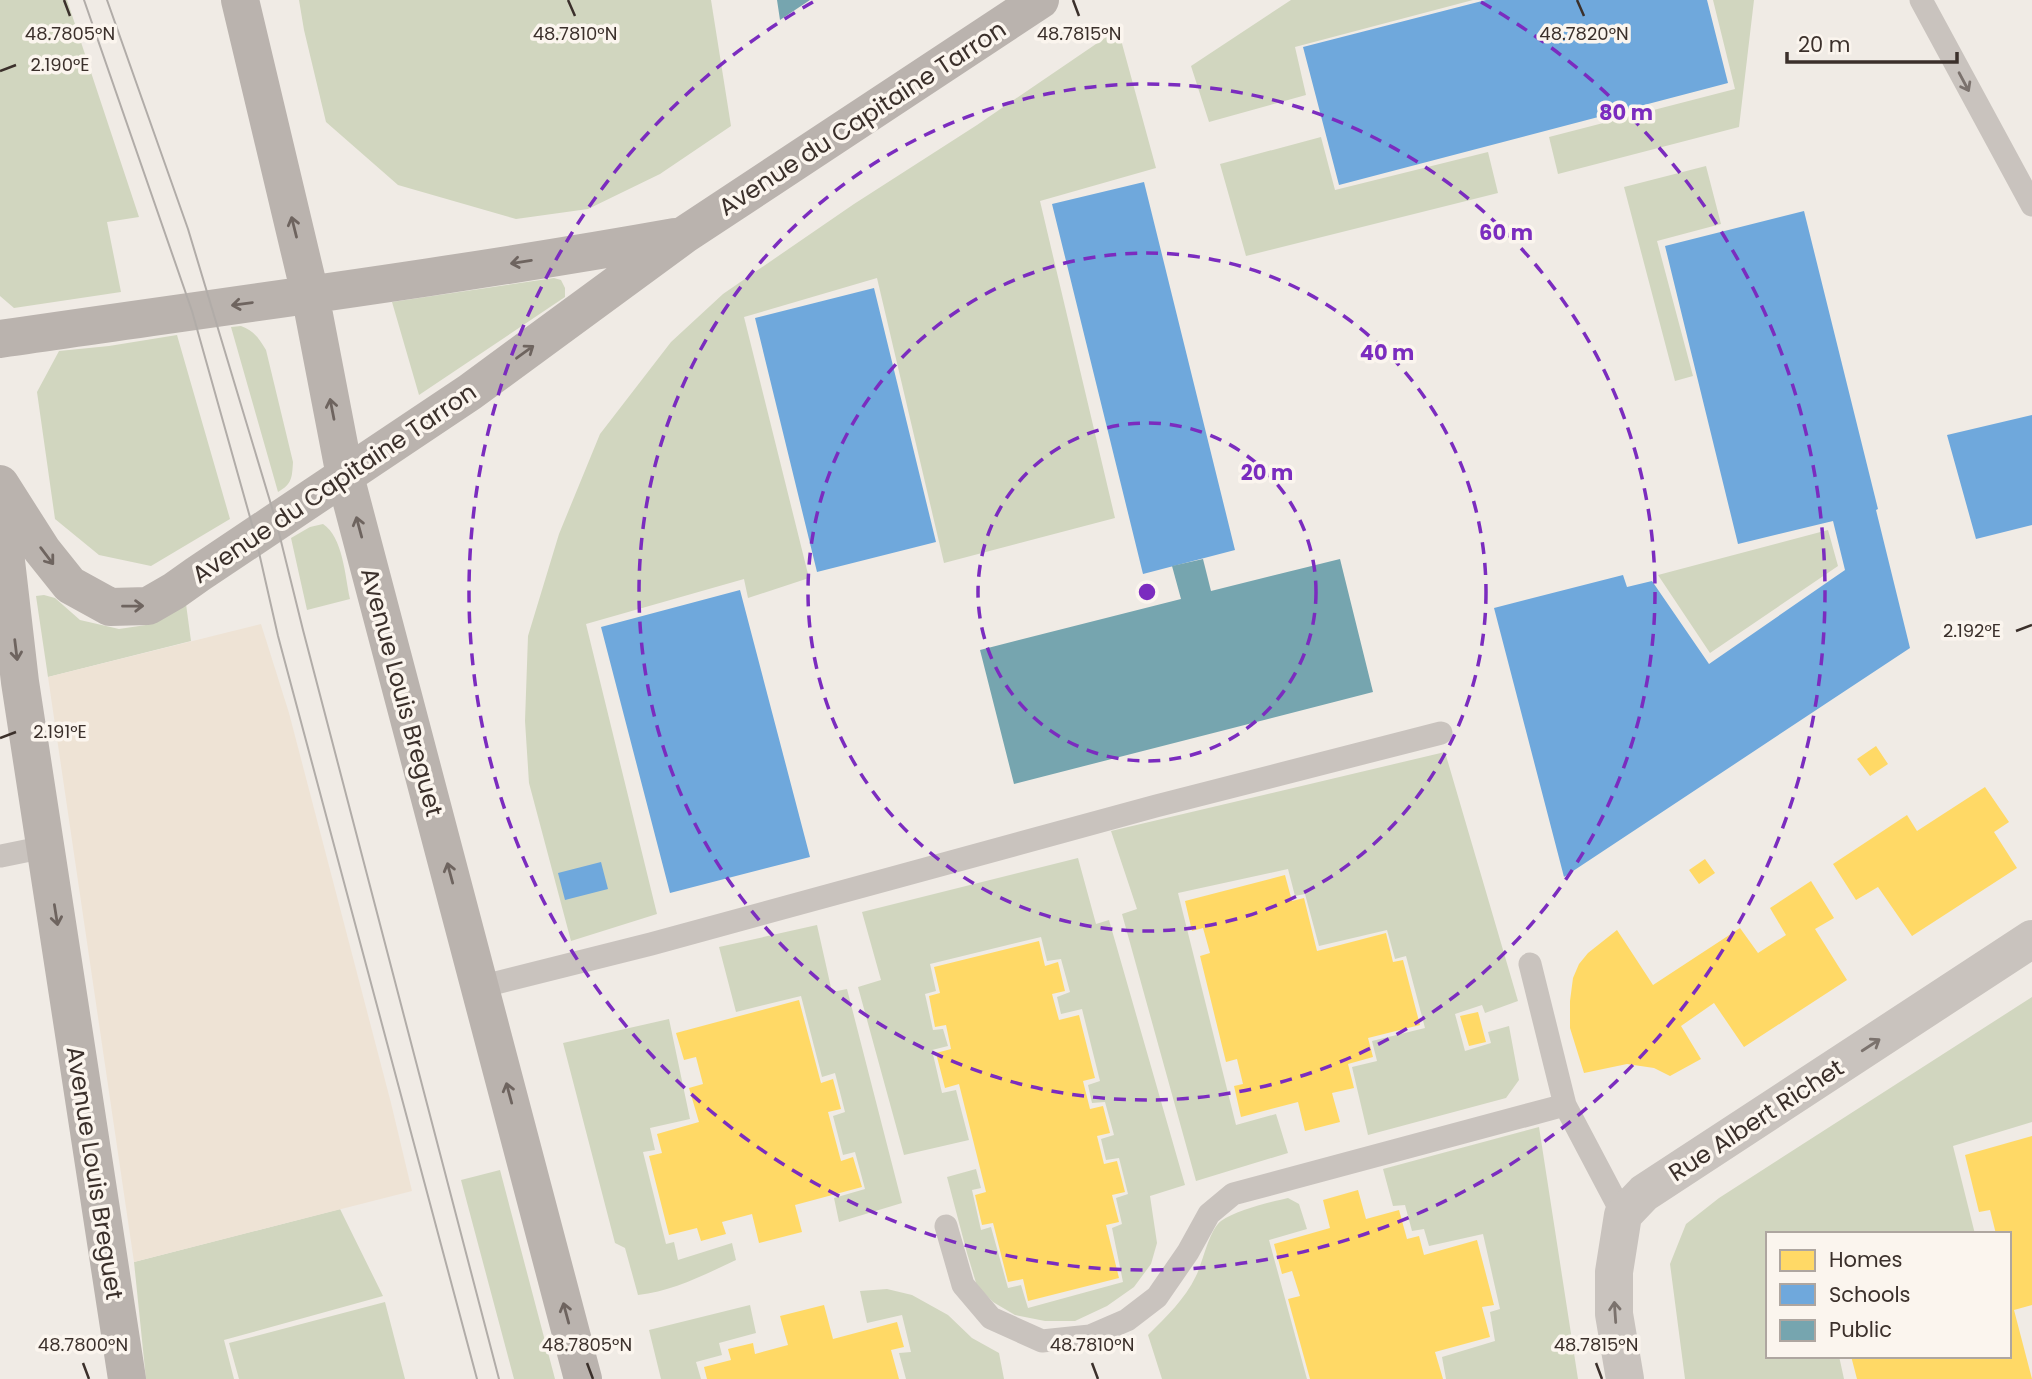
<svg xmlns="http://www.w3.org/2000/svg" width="2032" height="1379" font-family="Poppins,sans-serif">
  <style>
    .green { fill: #d1d6bf }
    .plaza { fill: #eee3d5 }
    .homes { fill: #ffd966 }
    .schools { fill: #6fa8dc }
    .public { fill: #76a5af }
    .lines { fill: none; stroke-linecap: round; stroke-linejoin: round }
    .lane { stroke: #c9c3be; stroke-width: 23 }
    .street { stroke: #c9c3be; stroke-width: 38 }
    .secondary { stroke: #bab3ae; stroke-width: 38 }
    .tram { stroke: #b1aca8; stroke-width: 2 }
    .oneway { stroke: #7b726d }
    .oneway2 { stroke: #6e645f }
    .ticks { fill: none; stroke: #3b302b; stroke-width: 2.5 }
    .ring { fill: none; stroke: #7b2cbf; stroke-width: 3.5; stroke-dasharray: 12 9 }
    .labels { text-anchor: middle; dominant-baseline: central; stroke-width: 7; stroke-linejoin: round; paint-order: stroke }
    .street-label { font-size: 24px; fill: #3b302b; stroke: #fbf5ee }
    .ticks-label { font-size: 18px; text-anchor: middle; fill: #3b302b; stroke: #fbf5ee; stroke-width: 7; stroke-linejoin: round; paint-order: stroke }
    .centre { fill: #7b2cbf; stroke: #fbf5ee; stroke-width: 3.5 }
    .ring-label { font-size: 21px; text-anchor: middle; font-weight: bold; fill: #7b2cbf; stroke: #fbf5ee; stroke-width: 7; stroke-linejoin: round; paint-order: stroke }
  </style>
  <rect width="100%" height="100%" fill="#f0ebe5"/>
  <path class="green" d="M0 0H67L139 217 107 222 121 292 14 308 0 296Z
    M299 0H711L731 126 660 174 588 209 516 219 398 185 326 122 304 30Z
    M1291 0H1473L1295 47 1306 95 1209 122 1191 66Z
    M1713 0H1754L1739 127 1558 174 1549 137 1735 89Z
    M1118 29 1156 168 1040 201 1115 518 944 563 877 278 744 317 809 578 748 598 744 579 586 624 657 914 571 941 529 783 525 721 528 636 559 534 600 434 671 342 723 294 854 204 977 125Z
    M1321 137 1335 190 1488 152 1498 193 1246 256 1220 164Z
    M1706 166 1721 224 1657 241 1693 376 1675 381 1624 187Z
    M554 278 561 280 565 288V297L419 395 392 302Z
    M241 326C254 331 259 338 266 350L293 462C292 478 292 484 278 492L231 327Z
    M177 335 230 519 151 566 99 555 55 519 37 392 59 351 109 346Z
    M323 524C343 537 345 576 350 599L307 610 291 538 310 527Z
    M1828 530 1838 566 1710 653 1658 575Z
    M44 595 55 598 80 620 119 629 146 625 186 604 191 641 48 677 36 596Z
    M1445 752 1518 1001 1485 1013 1482 1005 1455 1014 1465 1051 1491 1043 1488 1032 1509 1026 1519 1080 1506 1098 1368 1135 1352 1067 1377 1061 1372 1041 1425 1028 1406 956 1395 959 1387 930 1319 946 1305 894 1295 896 1288 869 1178 893 1236 1125 1276 1114 1288 1153 1196 1181 1122 914 1137 909 1111 831Z
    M1078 858 1096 924 1109 920 1185 1185 1150 1196 1157 1243 1151 1264 1134 1287 1107 1306 1075 1321H1045L1015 1315 993 1302 977 1286 967 1253 947 1177 976 1169 981 1188 972 1190 981 1230 991 1227 1008 1288 1021 1285 1028 1308 1123 1282 1112 1228 1122 1224 1116 1198 1128 1194 1119 1158 1106 1160 1101 1139 1114 1135 1105 1102 1092 1103 1088 1085 1100 1081 1082 1009 1061 1014 1057 997 1070 992 1061 959 1047 961 1041 937 930 964 936 991 925 994 933 1030 943 1029 948 1046 932 1050 942 1093 956 1090 969 1140 904 1155 858 987 881 980 862 912Z
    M817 925 832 992 847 989 902 1203 839 1222 834 1198 865 1189 855 1152 843 1155 833 1116 845 1112 835 1073 822 1077 801 996 736 1012 719 947Z
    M2032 997V1122L1953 1146 1975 1234H1768V1356H1839L1844 1379H1685L1670 1264 1686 1224 1719 1198Z
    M669 1019 690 1119 650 1128 655 1150 643 1152 666 1244 674 1242 678 1260 732 1243 736 1260C704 1275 673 1291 638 1295L625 1248 615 1243 563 1043Z
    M1539 1127 1578 1379H1446L1442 1357 1495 1341 1490 1312 1500 1309 1483 1234 1429 1246 1424 1229 1412 1231 1405 1205 1393 1206 1383 1169Z
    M500 1170 555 1379H514L461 1180Z
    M1288 1198 1299 1204 1307 1229 1269 1240 1307 1379H1162L1148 1335C1166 1317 1185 1299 1196 1276 1203 1262 1209 1230 1221 1221 1236 1210 1270 1202 1288 1198Z
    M340 1209 383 1296 224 1340 234 1379H146L134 1262Z
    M887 1289 912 1295 948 1315 972 1338 999 1353 1004 1379H906L899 1353 911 1352 902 1315 867 1323 860 1291Z
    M385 1302 405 1379H239L229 1343Z
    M750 1305 756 1333 719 1343 722 1355 696 1362 701 1379H661L649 1330Z"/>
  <path class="plaza" d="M261 624 289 713 391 1103 412 1191 134 1262 48 677Z"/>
  <path class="homes" d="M1876 746 1888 764 1870 776 1857 759Z
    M1985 787 2009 822 1994 832 2017 868 1912 936 1878 887 1856 900 1833 864 1907 815 1917 831Z
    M1705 859 1715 873 1699 884 1689 870Z
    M1285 875 1292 901 1304 898 1317 951 1386 933 1393 962 1403 960 1420 1025 1368 1038 1373 1057 1348 1064 1354 1088 1332 1093 1340 1122 1305 1131 1298 1102 1241 1117 1234 1086 1243 1084 1237 1059 1226 1062 1200 956 1210 953 1203 928 1192 931 1185 901Z
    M1811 881 1834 918 1815 929 1847 980 1744 1047 1714 1003 1681 1026 1701 1059 1670 1076 1654 1068 1627 1064 1584 1073 1570 1028V1001L1573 978 1579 964 1588 953 1617 930 1653 985 1740 928 1758 953 1786 935 1770 908Z
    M1039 941 1045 966 1058 962 1065 991 1052 994 1059 1020 1079 1015 1095 1078 1083 1081 1090 1109 1103 1106 1110 1133 1097 1136 1104 1164 1117 1161 1125 1192 1112 1195 1119 1222 1106 1225 1119 1278 1028 1301 1023 1279 1008 1282 993 1223 982 1225 975 1195 986 1192 959 1084 945 1088 936 1053 951 1049 946 1025 935 1027 929 996 940 993 934 967Z
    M799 1000 821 1083 833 1079 841 1109 828 1112 841 1161 853 1157 862 1187 795 1205 802 1232 759 1243 752 1214 722 1222 726 1234 701 1241 697 1228 669 1235 649 1156 662 1153 657 1134 699 1122 689 1088 703 1084 696 1057 684 1060 676 1033Z
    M1478 1012 1486 1042 1469 1046 1460 1016Z
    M2032 1136V1305L2014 1310 2032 1379H1857L1851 1356H2009V1234H1996L1990 1210 1979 1212 1965 1155Z
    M1358 1190 1366 1219 1399 1210 1407 1239 1419 1236 1424 1255 1477 1240 1494 1305 1482 1307 1490 1337 1435 1352 1443 1379H1310L1288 1299 1300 1296 1292 1271 1282 1274 1274 1244 1330 1228 1323 1200Z
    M824 1305 833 1339 897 1322 904 1347 891 1350 899 1379H707L704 1367 731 1360 728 1349 753 1343 755 1354 788 1345 780 1316Z"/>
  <path class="schools" d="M1486 0H1707L1728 83 1339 185 1303 47Z
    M1144 182 1235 550 1143 574 1052 204Z
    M1804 211 1878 509 1876 510 1910 648 1564 877 1494 608 1623 575 1627 587 1652 581 1709 664 1845 570 1833 521 1738 544 1665 246Z
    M874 288 936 542 817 572 755 318Z
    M2032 415V525L1976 539 1947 435Z
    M740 590 810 857 670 893 601 627Z
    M601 862 608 889 565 900 558 873Z"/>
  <path class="public" d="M777 0H810L780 20Z
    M1203 559 1211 591 1340 559 1373 692 1014 784 980 650 1181 599 1172 566Z"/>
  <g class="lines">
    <path class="lane" d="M1921 0 2032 205
      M1 856 45 847
      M1530 964 1565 1105 1623 1215
      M480 987 651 944 1156 806 1441 733
      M946 1226 963 1285 991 1318 1042 1341 1090 1336 1127 1320 1157 1297 1188 1252 1209 1214 1233 1194 1565 1105"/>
    <path class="street" d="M1625 1379 1614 1314V1272L1623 1215 1644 1193 2032 939"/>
    <path class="secondary" d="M240 0 310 294 345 476 583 1379
      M0 339C225 306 451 277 675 237
      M0 484 42 550 70 585 110 607 148 606 174 591 198 574 470 392 684 235 1040 0
      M0 509 20 682 127 1379"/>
    <path class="tram" d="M84 0 192 311 255 535 278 636 477 1379
      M107 0 188 229 276 521 303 630 499 1379"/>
  </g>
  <defs><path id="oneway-shaft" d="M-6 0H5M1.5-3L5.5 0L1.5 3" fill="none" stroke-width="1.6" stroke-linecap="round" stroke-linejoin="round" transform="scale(1.75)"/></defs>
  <g class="oneway">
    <use href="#oneway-shaft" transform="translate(1964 82) rotate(62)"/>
    <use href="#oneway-shaft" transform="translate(1871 1045) rotate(-33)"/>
    <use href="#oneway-shaft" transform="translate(1615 1312) rotate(-94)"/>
  </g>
  <g class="oneway2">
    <use href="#oneway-shaft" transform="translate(294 227) rotate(-104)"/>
    <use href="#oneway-shaft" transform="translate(521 262) rotate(171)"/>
    <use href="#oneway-shaft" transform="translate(242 304) rotate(172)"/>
    <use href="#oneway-shaft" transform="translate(525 352) rotate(-36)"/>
    <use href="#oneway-shaft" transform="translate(332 409) rotate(-101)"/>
    <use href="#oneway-shaft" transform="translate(359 527) rotate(-105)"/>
    <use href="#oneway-shaft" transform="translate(47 556) rotate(53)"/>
    <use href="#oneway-shaft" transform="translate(133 606) rotate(-1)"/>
    <use href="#oneway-shaft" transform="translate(16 650) rotate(83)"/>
    <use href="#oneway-shaft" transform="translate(450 873) rotate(-105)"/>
    <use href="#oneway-shaft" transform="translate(56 915) rotate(81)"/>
    <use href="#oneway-shaft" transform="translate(509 1093) rotate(-105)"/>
    <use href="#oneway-shaft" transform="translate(566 1313) rotate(-105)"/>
  </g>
  <path class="ticks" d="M64 0 70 16M568 0 575 16M1073 0 1079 16M1577 0 1584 16M0 71 16 65M2016 631 2032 625M0 738 16 732M83 1363 89 1379M587 1363 593 1379M1092 1363 1098 1379M1596 1363 1602 1379"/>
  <g class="ring">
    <circle cx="1147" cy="592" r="169"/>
    <circle cx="1147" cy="592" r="339"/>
    <circle cx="1147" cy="592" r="508"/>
    <path d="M1481 2A678 678 0 1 1 813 2"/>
  </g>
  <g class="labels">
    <g class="street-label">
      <text transform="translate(862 118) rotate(-33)">Avenue du Capitaine Tarron</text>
      <text transform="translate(334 483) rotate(-34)">Avenue du Capitaine Tarron</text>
      <text transform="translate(402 692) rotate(75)">Avenue Louis Breguet</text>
      <text transform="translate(1756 1120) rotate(-33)">Rue Albert Richet</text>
      <text transform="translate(95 1173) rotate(81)">Avenue Louis Breguet</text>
    </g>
  </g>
  <g class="ticks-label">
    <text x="70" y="40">48.7805°N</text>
    <text x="575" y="40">48.7810°N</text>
    <text x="1079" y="40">48.7815°N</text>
    <text x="1584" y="40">48.7820°N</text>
    <text x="60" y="71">2.190°E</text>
    <text x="1972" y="637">2.192°E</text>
    <text x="60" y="738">2.191°E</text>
    <text x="83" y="1351">48.7800°N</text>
    <text x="587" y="1351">48.7805°N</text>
    <text x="1092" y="1351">48.7810°N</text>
    <text x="1596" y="1351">48.7815°N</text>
  </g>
  <circle cx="1147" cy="592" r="10" class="centre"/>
  <g class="ring-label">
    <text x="1626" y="120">80 m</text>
    <text x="1506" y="240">60 m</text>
    <text x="1387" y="360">40 m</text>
    <text x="1267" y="480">20 m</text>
  </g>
  <rect x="1766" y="1232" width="245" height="126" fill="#fbf5ee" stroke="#aea6a0" stroke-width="2"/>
  <rect x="1780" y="1250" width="35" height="21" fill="#ffd966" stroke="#aea6a0" stroke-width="2"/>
  <text x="1829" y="1267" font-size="21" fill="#3b302b">Homes</text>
  <rect x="1780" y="1284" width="35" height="21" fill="#6fa8dc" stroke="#aea6a0" stroke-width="2"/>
  <text x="1829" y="1302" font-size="21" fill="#3b302b">Schools</text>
  <rect x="1780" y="1320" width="35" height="21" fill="#76a5af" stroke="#aea6a0" stroke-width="2"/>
  <text x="1829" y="1337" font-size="21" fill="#3b302b">Public</text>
  <path d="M1787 52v10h170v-10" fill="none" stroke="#3b302b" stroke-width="3.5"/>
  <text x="1798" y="52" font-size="21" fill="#3b302b" stroke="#fbf5ee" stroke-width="5" paint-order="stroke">20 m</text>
</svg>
